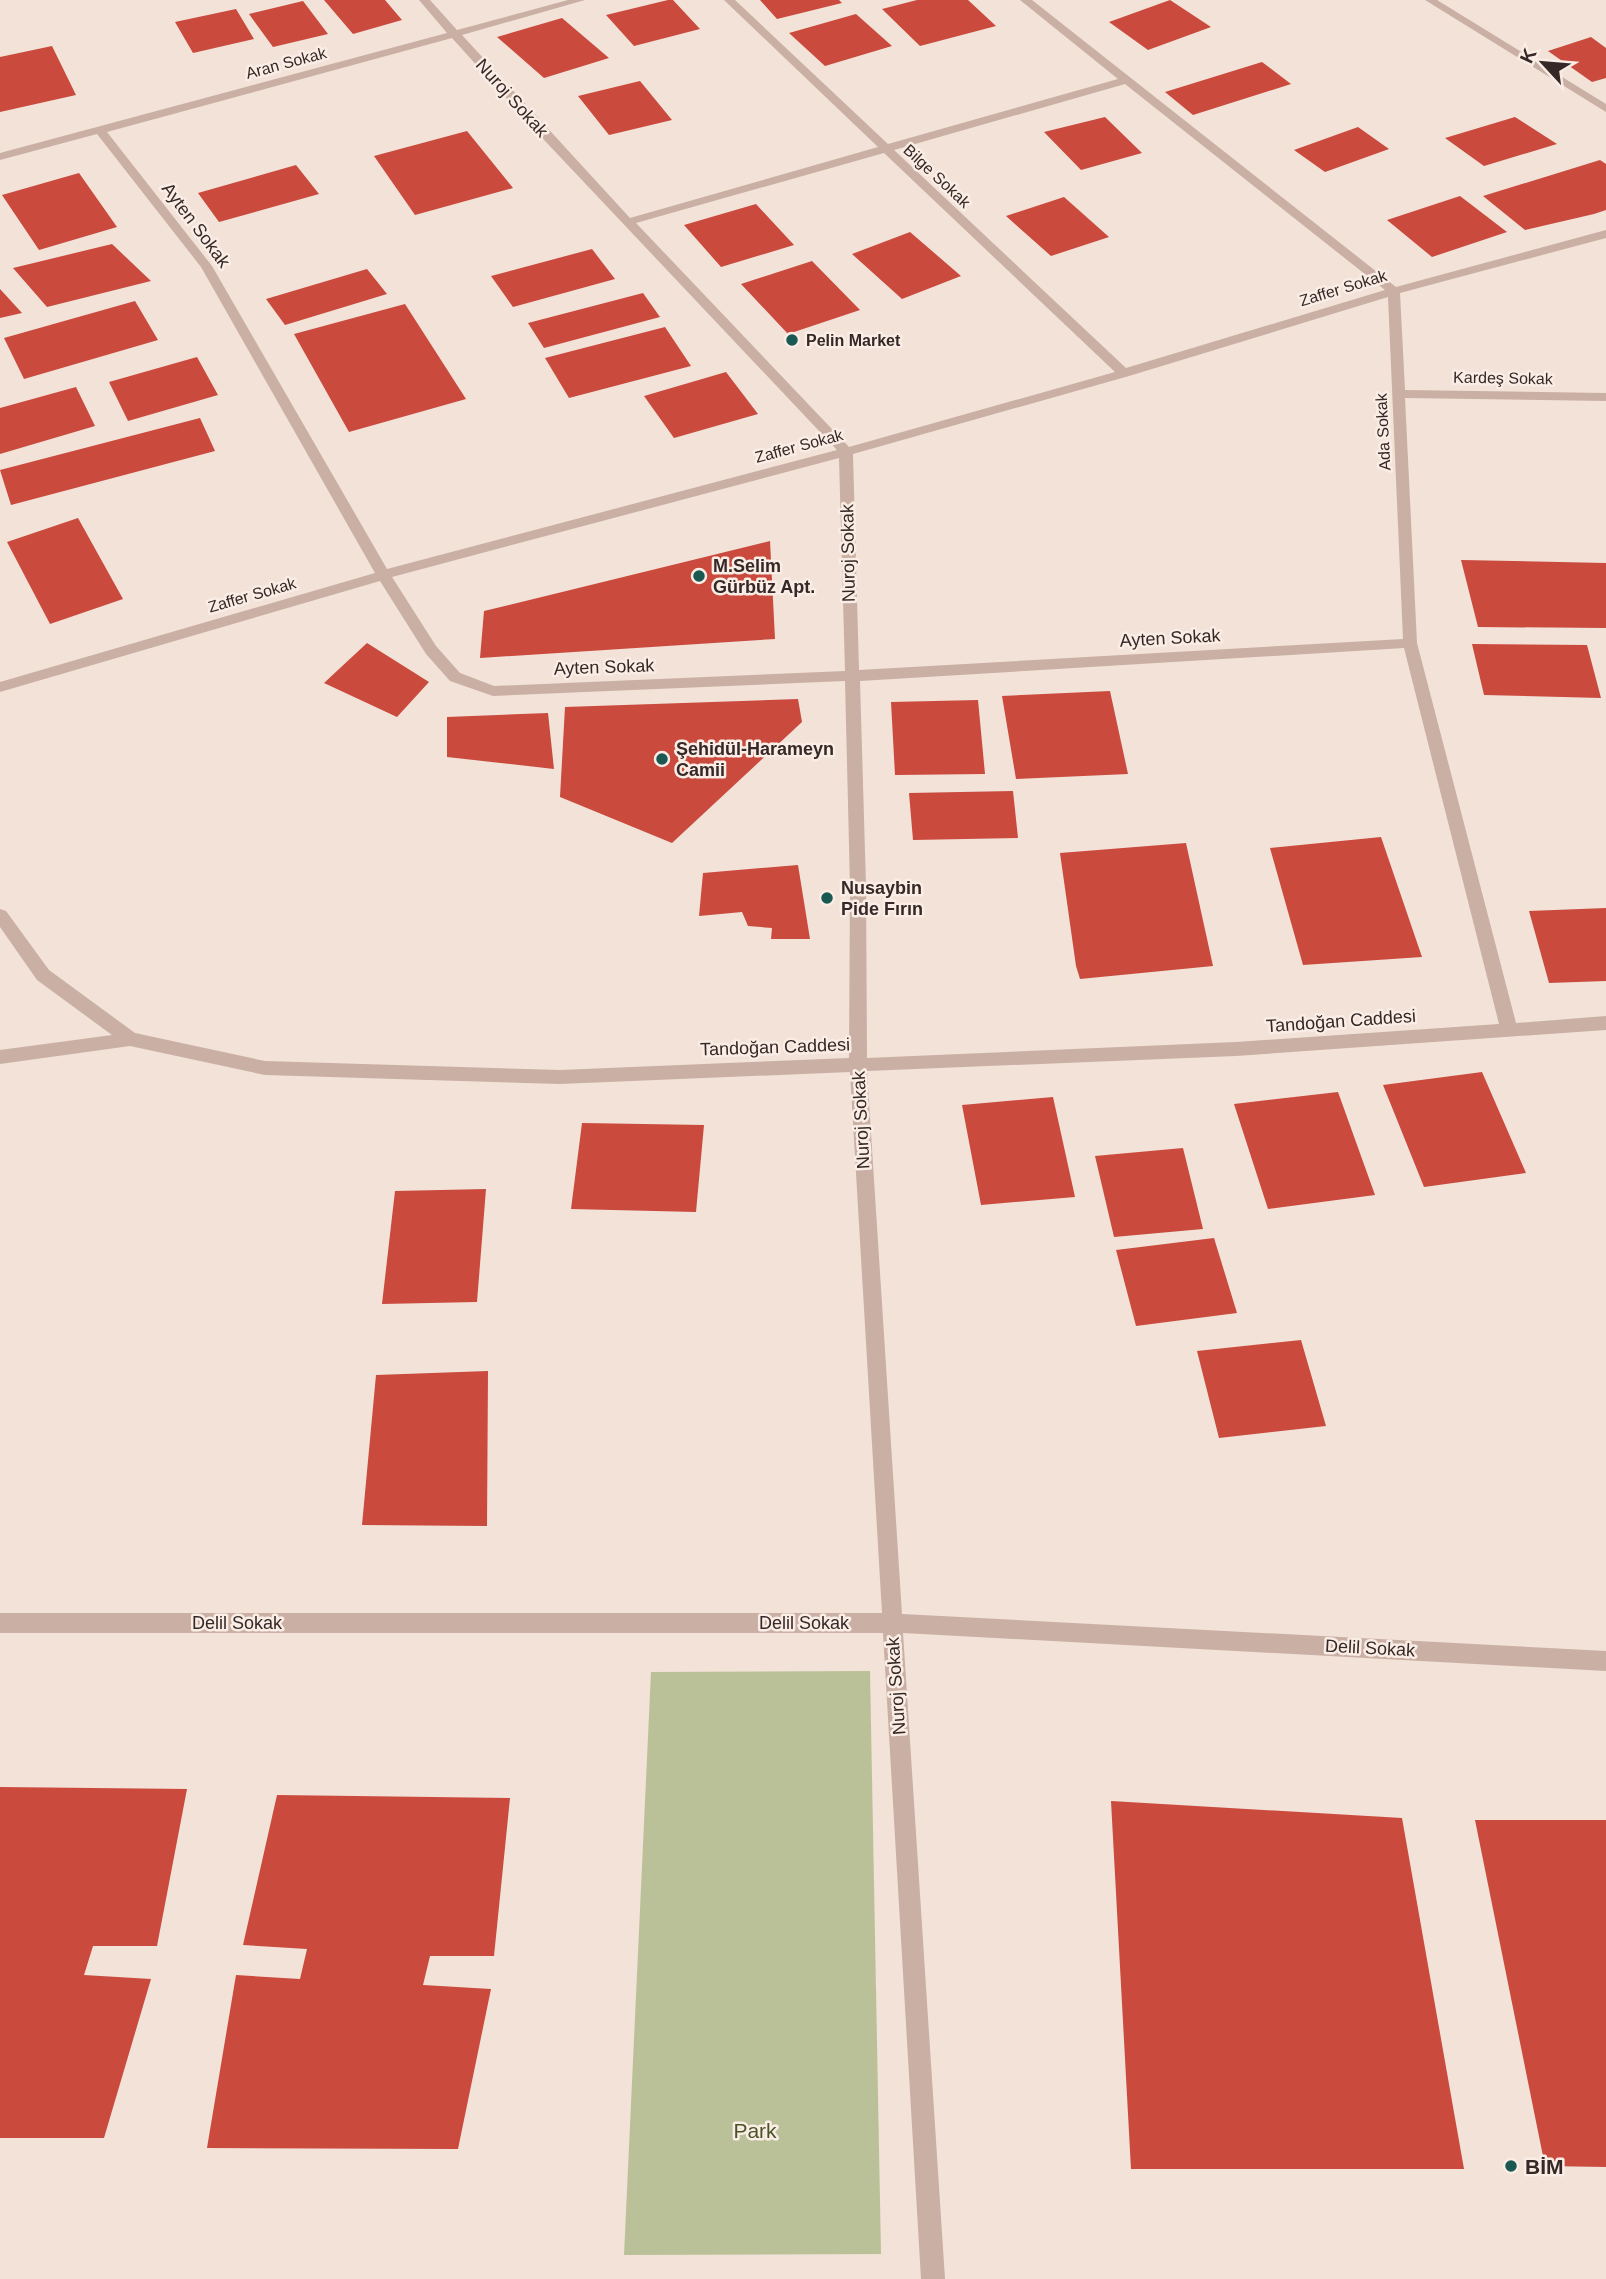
<svg xmlns="http://www.w3.org/2000/svg" width="1606" height="2279" font-family="Helvetica,sans-serif">
  <style>
    .green { fill: #bac198 }
    .building { fill: #ca4a3e }
    .lines { fill: none; stroke-linecap: round; stroke-linejoin: round }
    .minor { fill: #caafa4; fill-rule: evenodd }
    .poi-dot { fill: #1a5852; stroke: #faede5; stroke-width: 2.5 }
    .labels { text-anchor: middle; dominant-baseline: central; stroke-width: 5; stroke-linejoin: round; paint-order: stroke }
    .far-street-label { font-size: 16px; fill: #352826; stroke: #faede5 }
    .far-poi-label { font-size: 16px; font-weight: bold; fill: #352826; stroke: #faede5; text-anchor: start }
    .street-label { font-size: 18px; fill: #352826; stroke: #faede5 }
    .poi-label { font-size: 18px; font-weight: bold; fill: #352826; stroke: #faede5; text-anchor: start }
    .near-park-label { font-size: 21px; fill: #4b5429; stroke: #faede5 }
    .near-poi-label { font-size: 21px; font-weight: bold; fill: #352826; stroke: #faede5; text-anchor: start }
  </style>
  <rect width="100%" height="100%" fill="#f2e2d8"/>
  <path class="green" d="M870 1671 881 2254 624 2255 651 1672Z"/>
  <path class="building" d="M324 0H385L402 20 353 34Z
    M668 0H673L700 29 634 46 606 15Z
    M760 0H839L842 3 777 19Z
    M917 0H968L996 26 920 46 882 9Z
    M1170 0 1211 27 1148 50 1109 22Z
    M303 1 328 34 273 47 249 14Z
    M236 9 254 39 193 53 175 22Z
    M856 14 892 46 825 66 789 33Z
    M562 18 609 58 544 78 497 37Z
    M1591 37 1606 48V78L1592 82 1548 51Z
    M52 46 76 95 0 112V57Z
    M1262 62 1291 84 1193 115 1165 92Z
    M640 81 672 120 609 135 578 96Z
    M1105 117 1142 153 1081 170 1044 132Z
    M1515 117 1557 144 1484 166 1445 138Z
    M1358 127 1389 149 1325 172 1294 150Z
    M467 131 513 188 415 215 374 156Z
    M1600 160 1606 164V210L1594 214 1525 230 1483 196Z
    M296 165 319 194 219 222 198 193Z
    M79 173 117 227 39 250 2 195Z
    M1460 196 1507 232 1432 257 1387 220Z
    M1064 197 1109 237 1051 256 1006 216Z
    M756 204 794 245 721 267 684 225Z
    M910 232 961 276 902 299 852 254Z
    M112 244 151 281 47 307 13 268Z
    M592 249 615 279 513 307 491 276Z
    M812 261 860 310 788 334 741 284Z
    M367 269 387 294 285 325 266 299Z
    M0 289 22 313 0 318Z
    M643 293 660 317 544 348 528 323Z
    M135 301 158 340 24 379 4 338Z
    M405 304 466 399 349 432 294 334Z
    M665 327 691 366 569 398 545 358Z
    M197 357 218 395 128 421 109 382Z
    M726 372 758 414 674 438 644 396Z
    M76 387 95 426 0 454V408Z
    M200 418 215 451 11 505 0 470Z
    M78 518 123 599 50 624 7 542Z
    M770 541 775 639 480 658 484 611Z
    M1461 560 1606 563V628L1478 627Z
    M367 643 429 682 397 717 324 683Z
    M1472 644 1587 645 1601 698 1484 695Z
    M1110 691 1128 774 1016 779 1002 696Z
    M798 699 802 722 672 843 560 797 565 707Z
    M978 700 985 774 895 775 891 702Z
    M548 713 554 769 447 757V717Z
    M1013 791 1018 838 913 840 909 793Z
    M1381 837 1422 957 1303 965 1270 848Z
    M1186 843 1213 966 1080 979 1076 966 1060 853Z
    M798 865 810 939H771L772 928 748 926 742 912 699 916 703 873Z
    M1606 908V981L1549 983 1529 911Z
    M1482 1072 1526 1173 1424 1187 1383 1085Z
    M1338 1092 1375 1195 1268 1209 1234 1104Z
    M1053 1097 1075 1197 981 1205 962 1105Z
    M582 1123 704 1125 696 1212 571 1209Z
    M1183 1148 1203 1229 1114 1237 1095 1156Z
    M486 1189 477 1302 382 1304 395 1191Z
    M1214 1238 1237 1313 1136 1326 1116 1250Z
    M1301 1340 1326 1426 1219 1438 1197 1351Z
    M488 1371 487 1526 362 1525 376 1375Z
    M0 1787 187 1789 157 1946H93L84 1975 151 1979 104 2138H0Z
    M277 1795 510 1798 494 1956H430L423 1985 491 1989 458 2149 207 2148 236 1975 300 1979 307 1949 243 1945Z
    M1111 1801 1402 1818 1464 2169H1131Z
    M1475 1820H1606V2167L1545 2166Z"/>
  <g class="lines">
    <path class="minor" d="M419 0H430L457 30 568 0H585L462 35 630 218 878 147 724 0H735L888 144 1118 79 1020 0H1032L1396 287 1606 230V238L1400 293 1405 390 1606 393V401L1405 398 1417 643 1516 1023 1606 1016V1030L1236 1056 867 1071 902 1614 1606 1651V1671L903 1633 945 2279H921L883 1633H0V1613H882L850 1072 560 1084 265 1075 130 1046 0 1064V1050L112 1035 37 980 0 927V909L6 911 49 970 135 1033 265 1061 560 1070 849 1058 850 886 845 681 493 696 450 681 426 654 380 581 0 692V682L375 573 201 267 97 134 0 160V153L447 33ZM452 38 546 142 837 450 387 569 212 266 107 132ZM1125 84 1385 290 1126 368 894 150ZM884 153 1115 372 849 447 636 223ZM1388 297 1403 639 859 670 853 454 1129 376ZM839 458 845 671 494 686 460 673 436 646 392 577ZM1404 648 1499 1024 1236 1042 867 1058 866 886 860 681Z
      M1425 0H1437L1606 104V112Z"/>
  </g>
  <g class="poi-dot">
    <circle cx="792" cy="340" r="7"/>
    <circle cx="699" cy="576" r="7"/>
    <circle cx="662" cy="759" r="7"/>
    <circle cx="827" cy="898" r="7"/>
    <circle cx="1511" cy="2166" r="7"/>
  </g>
  <g class="labels">
    <g class="far-street-label">
      <text transform="translate(286 63) rotate(-15)">Aran Sokak</text>
      <text transform="translate(937 176) rotate(43)">Bilge Sokak</text>
      <text transform="translate(1343 288) rotate(-17)">Zaffer Sokak</text>
      <text transform="translate(1503 378) rotate(1)">Kardeş Sokak</text>
      <text transform="translate(1383 432) rotate(-93)">Ada Sokak</text>
      <text transform="translate(799 446) rotate(-15)">Zaffer Sokak</text>
      <text transform="translate(252 595) rotate(-16)">Zaffer Sokak</text>
    </g>
    <g class="far-poi-label">
      <text x="806" y="340">Pelin Market</text>
    </g>
    <g class="street-label">
      <text transform="translate(512 98) rotate(48)">Nuroj Sokak</text>
      <text transform="translate(196 225) rotate(53)">Ayten Sokak</text>
      <text transform="translate(848 553) rotate(-91)">Nuroj Sokak</text>
      <text transform="translate(1170 638) rotate(-3)">Ayten Sokak</text>
      <text transform="translate(604 667) rotate(-2)">Ayten Sokak</text>
      <text transform="translate(1341 1021) rotate(-4)">Tandoğan Caddesi</text>
      <text transform="translate(775 1047) rotate(-2)">Tandoğan Caddesi</text>
      <text transform="translate(861 1120) rotate(-93)">Nuroj Sokak</text>
      <text x="237" y="1623">Delil Sokak</text>
      <text x="804" y="1623">Delil Sokak</text>
      <text transform="translate(1370 1648) rotate(3)">Delil Sokak</text>
      <text transform="translate(896 1686) rotate(-94)">Nuroj Sokak</text>
    </g>
    <g class="poi-label">
      <text x="713" y="566">M.Selim<tspan x="713" dy="21">Gürbüz Apt.</tspan></text>
      <text x="676" y="749">Şehidül-Harameyn<tspan x="676" dy="21">Camii</tspan></text>
      <text x="841" y="888">Nusaybin<tspan x="841" dy="21">Pide Fırın</tspan></text>
    </g>
    <g class="near-park-label">
      <text x="755" y="2130">Park</text>
    </g>
    <g class="near-poi-label">
      <text x="1525" y="2166">BİM</text>
    </g>
  </g>
  <g transform="translate(1543 63) rotate(296)" stroke="#faede5" stroke-width="5" paint-order="stroke">
  <path d="M0-5L12 26L0 18L-12 26Z" fill="#352826"/>
  <text y="-10" font-size="19" font-weight="bold" text-anchor="middle" fill="#352826">K</text>
  </g>
</svg>
